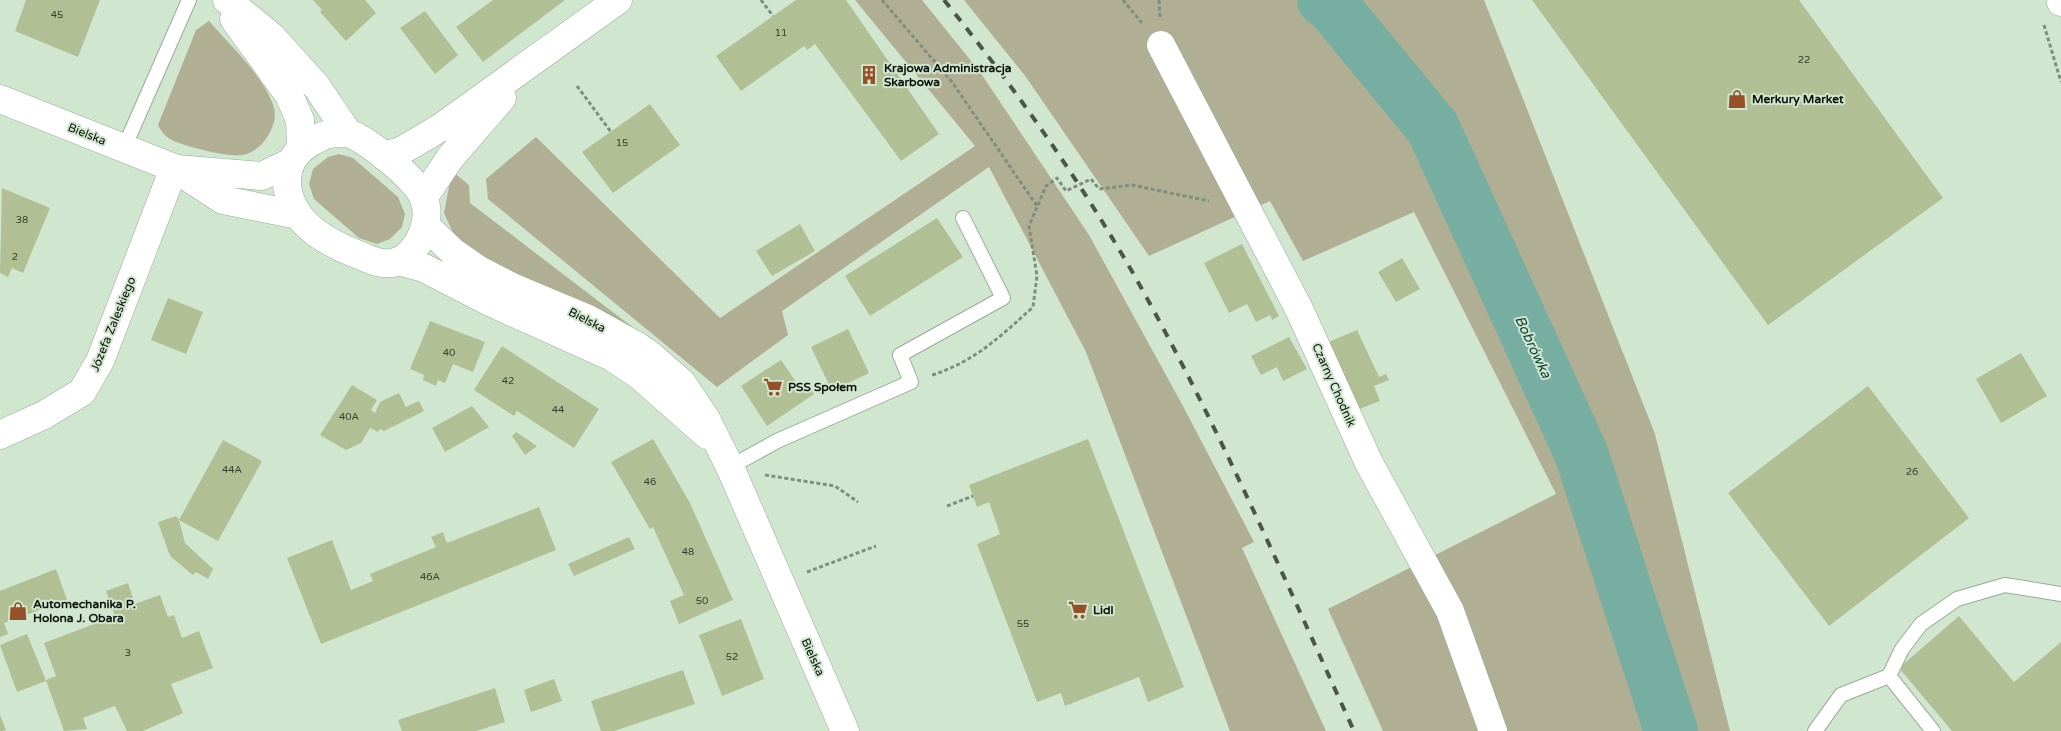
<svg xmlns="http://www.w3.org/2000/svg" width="2061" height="731" font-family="'Varela Round',sans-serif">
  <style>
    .green { fill: #b0af93 }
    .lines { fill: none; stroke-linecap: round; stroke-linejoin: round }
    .river { stroke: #76aea2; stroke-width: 54 }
    .building { fill: #b0bf94 }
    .service-casing { stroke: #98ac96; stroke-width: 16 }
    .minor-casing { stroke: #98ac96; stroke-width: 29 }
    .tertiary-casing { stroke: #98ac96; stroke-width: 29 }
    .path { stroke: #7f8e7e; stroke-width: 3; stroke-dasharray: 4 2.5; stroke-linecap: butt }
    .service { stroke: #fff; stroke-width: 14 }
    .minor { stroke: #fff; stroke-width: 28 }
    .tertiary { stroke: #fff; stroke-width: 28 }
    .rail { stroke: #4b5649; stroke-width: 4; stroke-dasharray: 9 9; stroke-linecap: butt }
    .labels { text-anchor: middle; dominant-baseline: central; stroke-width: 4; stroke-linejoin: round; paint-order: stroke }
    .number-label { font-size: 10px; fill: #353e2d }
    .poi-label { font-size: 12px; font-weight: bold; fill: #0c130b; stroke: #d1e6cf; text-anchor: start }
    .street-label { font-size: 12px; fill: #0c130b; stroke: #d1e6cf }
    .water-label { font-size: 14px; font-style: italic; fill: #093e35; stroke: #d1e6cf }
  </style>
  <rect width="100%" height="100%" fill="#d1e6cf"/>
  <path class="green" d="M855 0H922L980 72 1089 235 1183 406 1254 542 1242 548 1326 731H1230L1086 352 989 167 782 311 788 335 717 387 488 199 486 179 536 137 720 318 975 146Z
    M964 0H1484L1655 434 1730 731H1383L1328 609 1556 494 1414 212 1303 261 1270 201 1149 256 1026 77Z
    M209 21C229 44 261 74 272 102 277 113 275 124 269 134 263 145 255 152 243 155 231 158 181 146 170 139 164 135 161 131 158 125L196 30Z
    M339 154 353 158 398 197 405 214 402 227 390 239 377 244 359 238 314 199 309 184 313 169 328 157Z
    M452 171 469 185 470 203 648 339 510 277 455 237 444 213Z"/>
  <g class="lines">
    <path class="river" d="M1324 0 1331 4 1433 128 1581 453 1671 731"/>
  </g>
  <path class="building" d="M26 0H100L78 57 15 31Z
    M313 0H365L376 13 346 41 320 12 322 10Z
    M493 0H565L483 62 456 27Z
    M796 0H846L939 134 901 161 815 44 807 50 804 46 741 91 716 56Z
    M1532 0H1799L1943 198 1768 325Z
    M425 11 458 55 435 74 400 28Z
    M650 104 680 145 613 193 582 152Z
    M2 188 50 208 23 273 12 268 8 277 0 273Z
    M937 218 963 257 870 316 845 276Z
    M800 224 815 251 772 276 756 251Z
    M1242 244 1279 316 1272 320 1270 315 1256 322 1247 304 1229 313 1204 263Z
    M1402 258 1420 289 1396 302 1378 272Z
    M168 298 203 312 186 354 151 340Z
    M430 321 485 342 473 372 453 364 445 383 438 380 436 386 423 380 424 375 410 369Z
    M848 329 869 373 832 391 811 347Z
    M1357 330 1379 377 1386 374 1389 380 1374 386 1380 401 1357 410 1324 344Z
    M1289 337 1307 369 1283 381 1277 367 1261 375 1251 356Z
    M502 346 599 409 574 448 517 411 514 416 474 390Z
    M2021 353 2047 396 2001 423 1976 379Z
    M781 360 798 385 805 381 814 394 767 426 741 386Z
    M352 385 377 400 371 410 375 413 380 402 399 393 406 407 419 401 424 411 384 431 380 429 378 432 370 428 361 443 346 450 320 435Z
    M1868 386 1969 518 1829 626 1728 493Z
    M472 406 489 427 445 452 432 428Z
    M516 432 537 446 525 455 512 436Z
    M653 439 690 503 733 600 679 624 670 601 684 595 653 527 650 529 611 462Z
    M1088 439 1184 687 1148 702 1139 677 1065 706 1061 693 1037 702 977 544 1000 534 989 502 977 507 969 485Z
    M223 440 262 461 218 541 179 520Z
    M539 507 556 550 321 644 287 558 332 540 351 590 373 581 370 574 436 547 431 537 443 532 447 543Z
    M176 516 179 520 185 543 213 569 208 579 196 572 193 575 170 556 158 522Z
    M629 537 635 549 574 576 568 564Z
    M56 569 67 600 4 623 8 634 0 637V591Z
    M128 583 135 604 160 595 168 617 174 615 182 638 199 631 213 668 171 684 183 713 143 731H127L115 706 83 718 87 729 64 731 46 680 56 676 44 643 115 616 106 591Z
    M1959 616 2014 682 2061 642V731H1952L1899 668Z
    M741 619 764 679 722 696 699 635Z
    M27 634 46 681 17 692 0 645Z
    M683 670 695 704 614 731H601L591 701Z
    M554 679 562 701 531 712 524 690Z
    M495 688 505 722 476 731H402L398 720Z
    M0 715 6 730 2 731H0Z"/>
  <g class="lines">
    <g class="service-casing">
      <path id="service" d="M124 148 189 0
        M730 467 777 441 911 382 900 355 1003 298 963 218
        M1889 676 1933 731
        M1815 731 1841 695 1889 676 1902 649 1921 624 1957 599 2005 585 2061 594"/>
    </g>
    <g class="minor-casing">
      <path id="minor" d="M1161 45 1299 309 1369 463 1450 611 1493 731
        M384 156 401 151 440 128 618 0
        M424 197 450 158 502 98
        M0 435 44 415 82 392 100 361 174 168"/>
    </g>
    <g class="tertiary-casing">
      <path id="tertiary" d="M227 0 271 36 317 87 348 133
        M2061 0V2
        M234 19 289 95 300 120 301 147
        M0 99 174 168 223 200 298 215
        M348 133C367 139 418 180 424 199 429 212 426 227 420 239 415 249 406 259 396 262 383 266 371 260 359 255 338 247 310 233 297 213 279 184 285 155 315 140 319 138 324 135 329 134 335 133 342 133 348 133Z
        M176 169 262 176 291 162
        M426 226 453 252 479 270 514 288 588 319 637 346 650 355 682 383 706 419 730 467 845 731
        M398 261 424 268 492 303 612 357 639 375 707 435"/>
    </g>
    <path class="path" d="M761 0 773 16
      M882 0 952 82 1037 206
      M1123 0 1142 23
      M1159 0 1160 17
      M2044 25 2061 82
      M577 86 611 132
      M932 375C974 362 1001 336 1033 307L1037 276 1029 226 1046 186 1057 178 1066 191 1091 179 1099 189 1132 185 1209 201
      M765 475 835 486 858 502
      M947 506 973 496
      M807 572 876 546"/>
    <use href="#service" class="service"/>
    <use href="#minor" class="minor"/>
    <use href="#tertiary" class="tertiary"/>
    <path class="rail" d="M944 0C1015 88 1082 183 1138 282 1219 427 1285 580 1354 731"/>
  </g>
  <defs>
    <g id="building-bare" transform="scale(1.5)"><path d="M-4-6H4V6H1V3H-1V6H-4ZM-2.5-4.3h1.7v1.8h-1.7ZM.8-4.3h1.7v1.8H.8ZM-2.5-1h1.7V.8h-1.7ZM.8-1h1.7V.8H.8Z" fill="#975128" stroke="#d1e6cf" stroke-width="2.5" paint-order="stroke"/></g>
    <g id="shop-bare" transform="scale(1.5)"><path d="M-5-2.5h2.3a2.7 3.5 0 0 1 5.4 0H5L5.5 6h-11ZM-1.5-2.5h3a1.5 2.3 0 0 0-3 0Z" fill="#975128" stroke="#d1e6cf" stroke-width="2.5" paint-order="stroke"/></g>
    <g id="supermarket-bare" transform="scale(1.5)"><path d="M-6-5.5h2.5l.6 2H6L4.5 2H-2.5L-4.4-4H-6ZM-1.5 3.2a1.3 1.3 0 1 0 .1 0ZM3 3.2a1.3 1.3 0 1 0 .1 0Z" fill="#975128" stroke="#d1e6cf" stroke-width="2.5" paint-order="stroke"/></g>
  </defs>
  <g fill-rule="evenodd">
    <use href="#building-bare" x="869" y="75"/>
    <use href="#shop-bare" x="1737" y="99"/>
    <use href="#supermarket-bare" x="773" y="387"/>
    <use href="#supermarket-bare" x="1078" y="610"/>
    <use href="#shop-bare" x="18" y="611"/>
  </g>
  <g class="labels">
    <g class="number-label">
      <text x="57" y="15">45</text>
      <text x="781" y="33">11</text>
      <text x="1804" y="60">22</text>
      <text x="622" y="143">15</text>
      <text x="22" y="220">38</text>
      <text x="15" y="257">2</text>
      <text x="449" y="353">40</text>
      <text x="508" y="381">42</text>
      <text x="558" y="410">44</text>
      <text x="349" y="417">40A</text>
      <text x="232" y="470">44A</text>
      <text x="1912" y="472">26</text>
      <text x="650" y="482">46</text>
      <text x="688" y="552">48</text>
      <text x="430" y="577">46A</text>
      <text x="702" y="601">50</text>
      <text x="1023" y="624">55</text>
      <text x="128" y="653">3</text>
      <text x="732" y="657">52</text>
    </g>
    <g class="poi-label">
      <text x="884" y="68">Krajowa Administracja<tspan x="884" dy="14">Skarbowa</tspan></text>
      <text x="1752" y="99">Merkury Market</text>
      <text x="788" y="387">PSS Społem</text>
      <text x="33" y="604">Automechanika P.<tspan x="33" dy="14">Holona J. Obara</tspan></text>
      <text x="1093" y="610">Lidl</text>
    </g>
    <g class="street-label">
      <text transform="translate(87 134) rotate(22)">Bielska</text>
      <text transform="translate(587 320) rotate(27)">Bielska</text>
      <text transform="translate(113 324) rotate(-68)">Józefa Zaleskiego</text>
      <text transform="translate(1334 385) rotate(66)">Czarny Chodnik</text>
      <text transform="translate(813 657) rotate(66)">Bielska</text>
    </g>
    <g class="water-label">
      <text transform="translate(1533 347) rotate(65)">Bobrówka</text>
    </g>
  </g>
</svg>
